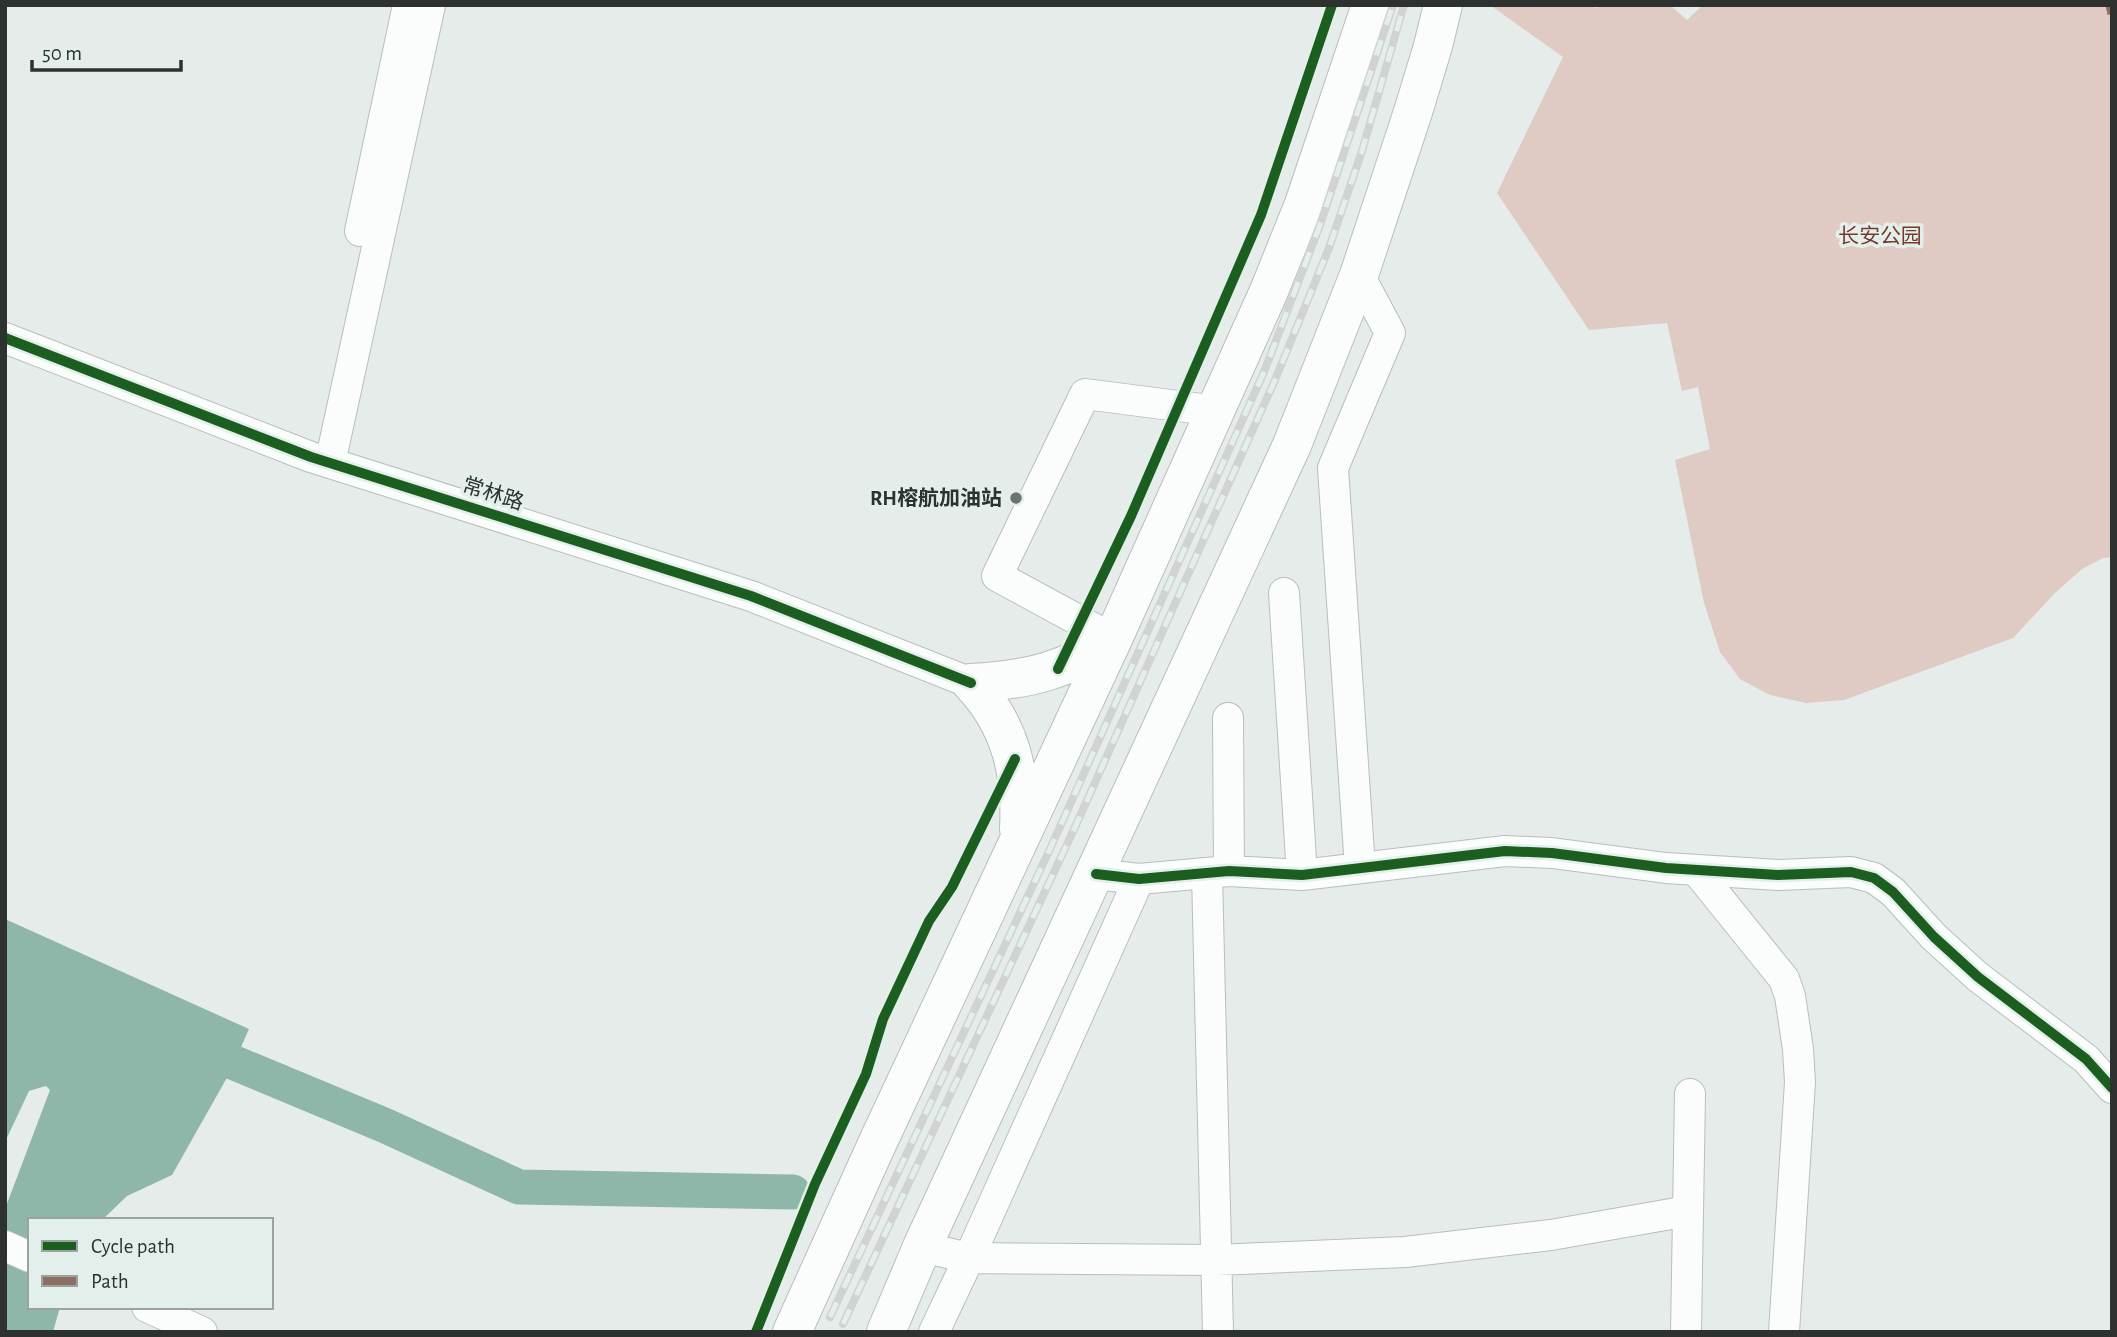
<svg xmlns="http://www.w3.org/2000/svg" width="2117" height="1337" font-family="'Alegreya Sans','Noto Sans SC',sans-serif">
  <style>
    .green { fill: #dfcac4 }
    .water { fill: #8eb6a9 }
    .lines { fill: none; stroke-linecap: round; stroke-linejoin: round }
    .river { stroke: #8eb6a9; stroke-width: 35 }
    .minor-casing { stroke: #b9bebc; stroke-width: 32 }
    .highway-casing { stroke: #b9bebc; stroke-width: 40 }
    .minor { stroke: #fbfcfc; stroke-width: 30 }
    .highway { stroke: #fbfcfc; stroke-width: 38 }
    .rail-casing { stroke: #d1d2d2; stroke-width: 8 }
    .rail { stroke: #e3efeb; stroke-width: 5; stroke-dasharray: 16; stroke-linecap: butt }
    .quiet { stroke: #8d6e63; stroke-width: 9; stroke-dasharray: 18 9; stroke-linecap: butt }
    .cycleway-casing { stroke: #e3efeb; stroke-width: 15 }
    .cycleway { stroke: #1b5e20; stroke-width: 10 }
    .poi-dot { fill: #6e7371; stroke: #e3efeb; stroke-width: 2.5 }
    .labels { text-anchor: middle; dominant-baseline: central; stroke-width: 7; stroke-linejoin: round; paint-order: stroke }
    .park-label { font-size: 21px; fill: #7a392d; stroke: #e3efeb }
    .street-label { font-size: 21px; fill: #2d3230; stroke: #e3efeb }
    .poi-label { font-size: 21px; font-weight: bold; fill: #2d3230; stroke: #e3efeb; text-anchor: end }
  </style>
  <rect width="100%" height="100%" fill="#e6ecea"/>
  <path class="green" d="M1490 5H1592L1597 8 1600 5H1670L1687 20 1703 5H2112V557L2103 558 2082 569 2055 593 2013 638 1844 700 1806 703 1770 695 1740 679 1720 652 1704 603 1675 460 1710 449 1698 387 1682 391 1667 323 1589 330 1497 193 1563 57Z"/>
  <path class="water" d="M5 919 249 1029 229 1074 172 1175 127 1196 102 1220H30V1307H60L53 1332H5V1209L50 1090 46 1086 29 1091 5 1142Z"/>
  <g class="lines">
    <path class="river" d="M189 1044 386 1126 519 1187 793 1192"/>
    <g class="minor-casing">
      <path id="minor" d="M360 231 408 5
        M1359 275 1390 333 1333 468 1360 868
        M5 338 311 457 751 596 971 683
        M330 463 430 5
        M1284 593 1302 875
        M1113 639 997 576 1085 394 1217 411
        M1228 718 1229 871
        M1696 870 1784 979 1790 996 1798 1049 1800 1082 1784 1332
        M1096 874 1139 879 1229 871 1302 875 1505 851 1552 853 1666 868 1778 875 1851 872 1874 878 1893 892 1934 937 1978 977 2086 1059 2112 1088
        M1207 874 1218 1332
        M5 1246 30 1257
        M922 1247 969 1258 1216 1260 1405 1252 1551 1235 1688 1211
        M147 1307 202 1332
        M934 1332 969 1258 1139 879
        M1686 1332 1690 1094"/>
    </g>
    <g class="highway-casing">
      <path id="highway" d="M971 683C1010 724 1022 773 1019 829
        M971 683C1026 680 1067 671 1113 639
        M792 1332 877 1144 1113 639 1269 291 1304 204 1371 5
        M886 1332 922 1247 1292 445 1359 275 1413 112 1433 46 1443 5"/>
    </g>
    <use href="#minor" class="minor"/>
    <use href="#highway" class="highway"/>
    <g class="rail-casing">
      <path id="rail" d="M830 1317 1050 849 1264 372 1320 225 1393 5
        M843 1324 1076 825 1275 380 1329 248 1362 151 1404 5"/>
    </g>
    <use href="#rail" class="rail"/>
    <path class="quiet" d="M2110 5 2112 14"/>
    <g class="cycleway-casing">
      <path id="cycleway" d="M5 338 311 457 751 596 971 683
        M1058 669 1131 516 1261 215 1332 5
        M1096 874 1139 879 1229 871 1302 875 1505 851 1552 853 1666 868 1778 875 1851 872 1874 878 1893 892 1934 937 1978 977 2086 1059 2112 1088
        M756 1332 815 1184 866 1074 883 1019 929 921 952 887 1015 759"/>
    </g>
    <use href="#cycleway" class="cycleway"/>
  </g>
  <circle class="poi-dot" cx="1016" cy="498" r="7"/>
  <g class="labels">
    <g class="park-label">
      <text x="1880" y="236">长安公园</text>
    </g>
    <g class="street-label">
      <text transform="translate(493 494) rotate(18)">常林路</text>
    </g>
    <g class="poi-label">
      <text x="1002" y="498">RH榕航加油站</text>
    </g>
  </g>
  <rect width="2117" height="1337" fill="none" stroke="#2d3230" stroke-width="14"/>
  <rect x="28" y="1218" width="245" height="91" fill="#e3efeb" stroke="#9aa3a0" stroke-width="2"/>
  <rect x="42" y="1241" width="35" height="10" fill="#1b5e20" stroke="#9aa3a0" stroke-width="2"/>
  <text x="91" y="1253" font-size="21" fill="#2d3230">Cycle path</text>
  <rect x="42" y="1276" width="35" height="10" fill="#8d6e63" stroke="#9aa3a0" stroke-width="2"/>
  <text x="91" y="1288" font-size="21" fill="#2d3230">Path</text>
  <path d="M32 60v10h149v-10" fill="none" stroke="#2d3230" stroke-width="3.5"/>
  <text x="42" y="60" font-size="21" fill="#2d3230" stroke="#e3efeb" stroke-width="5" paint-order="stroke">50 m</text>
</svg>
